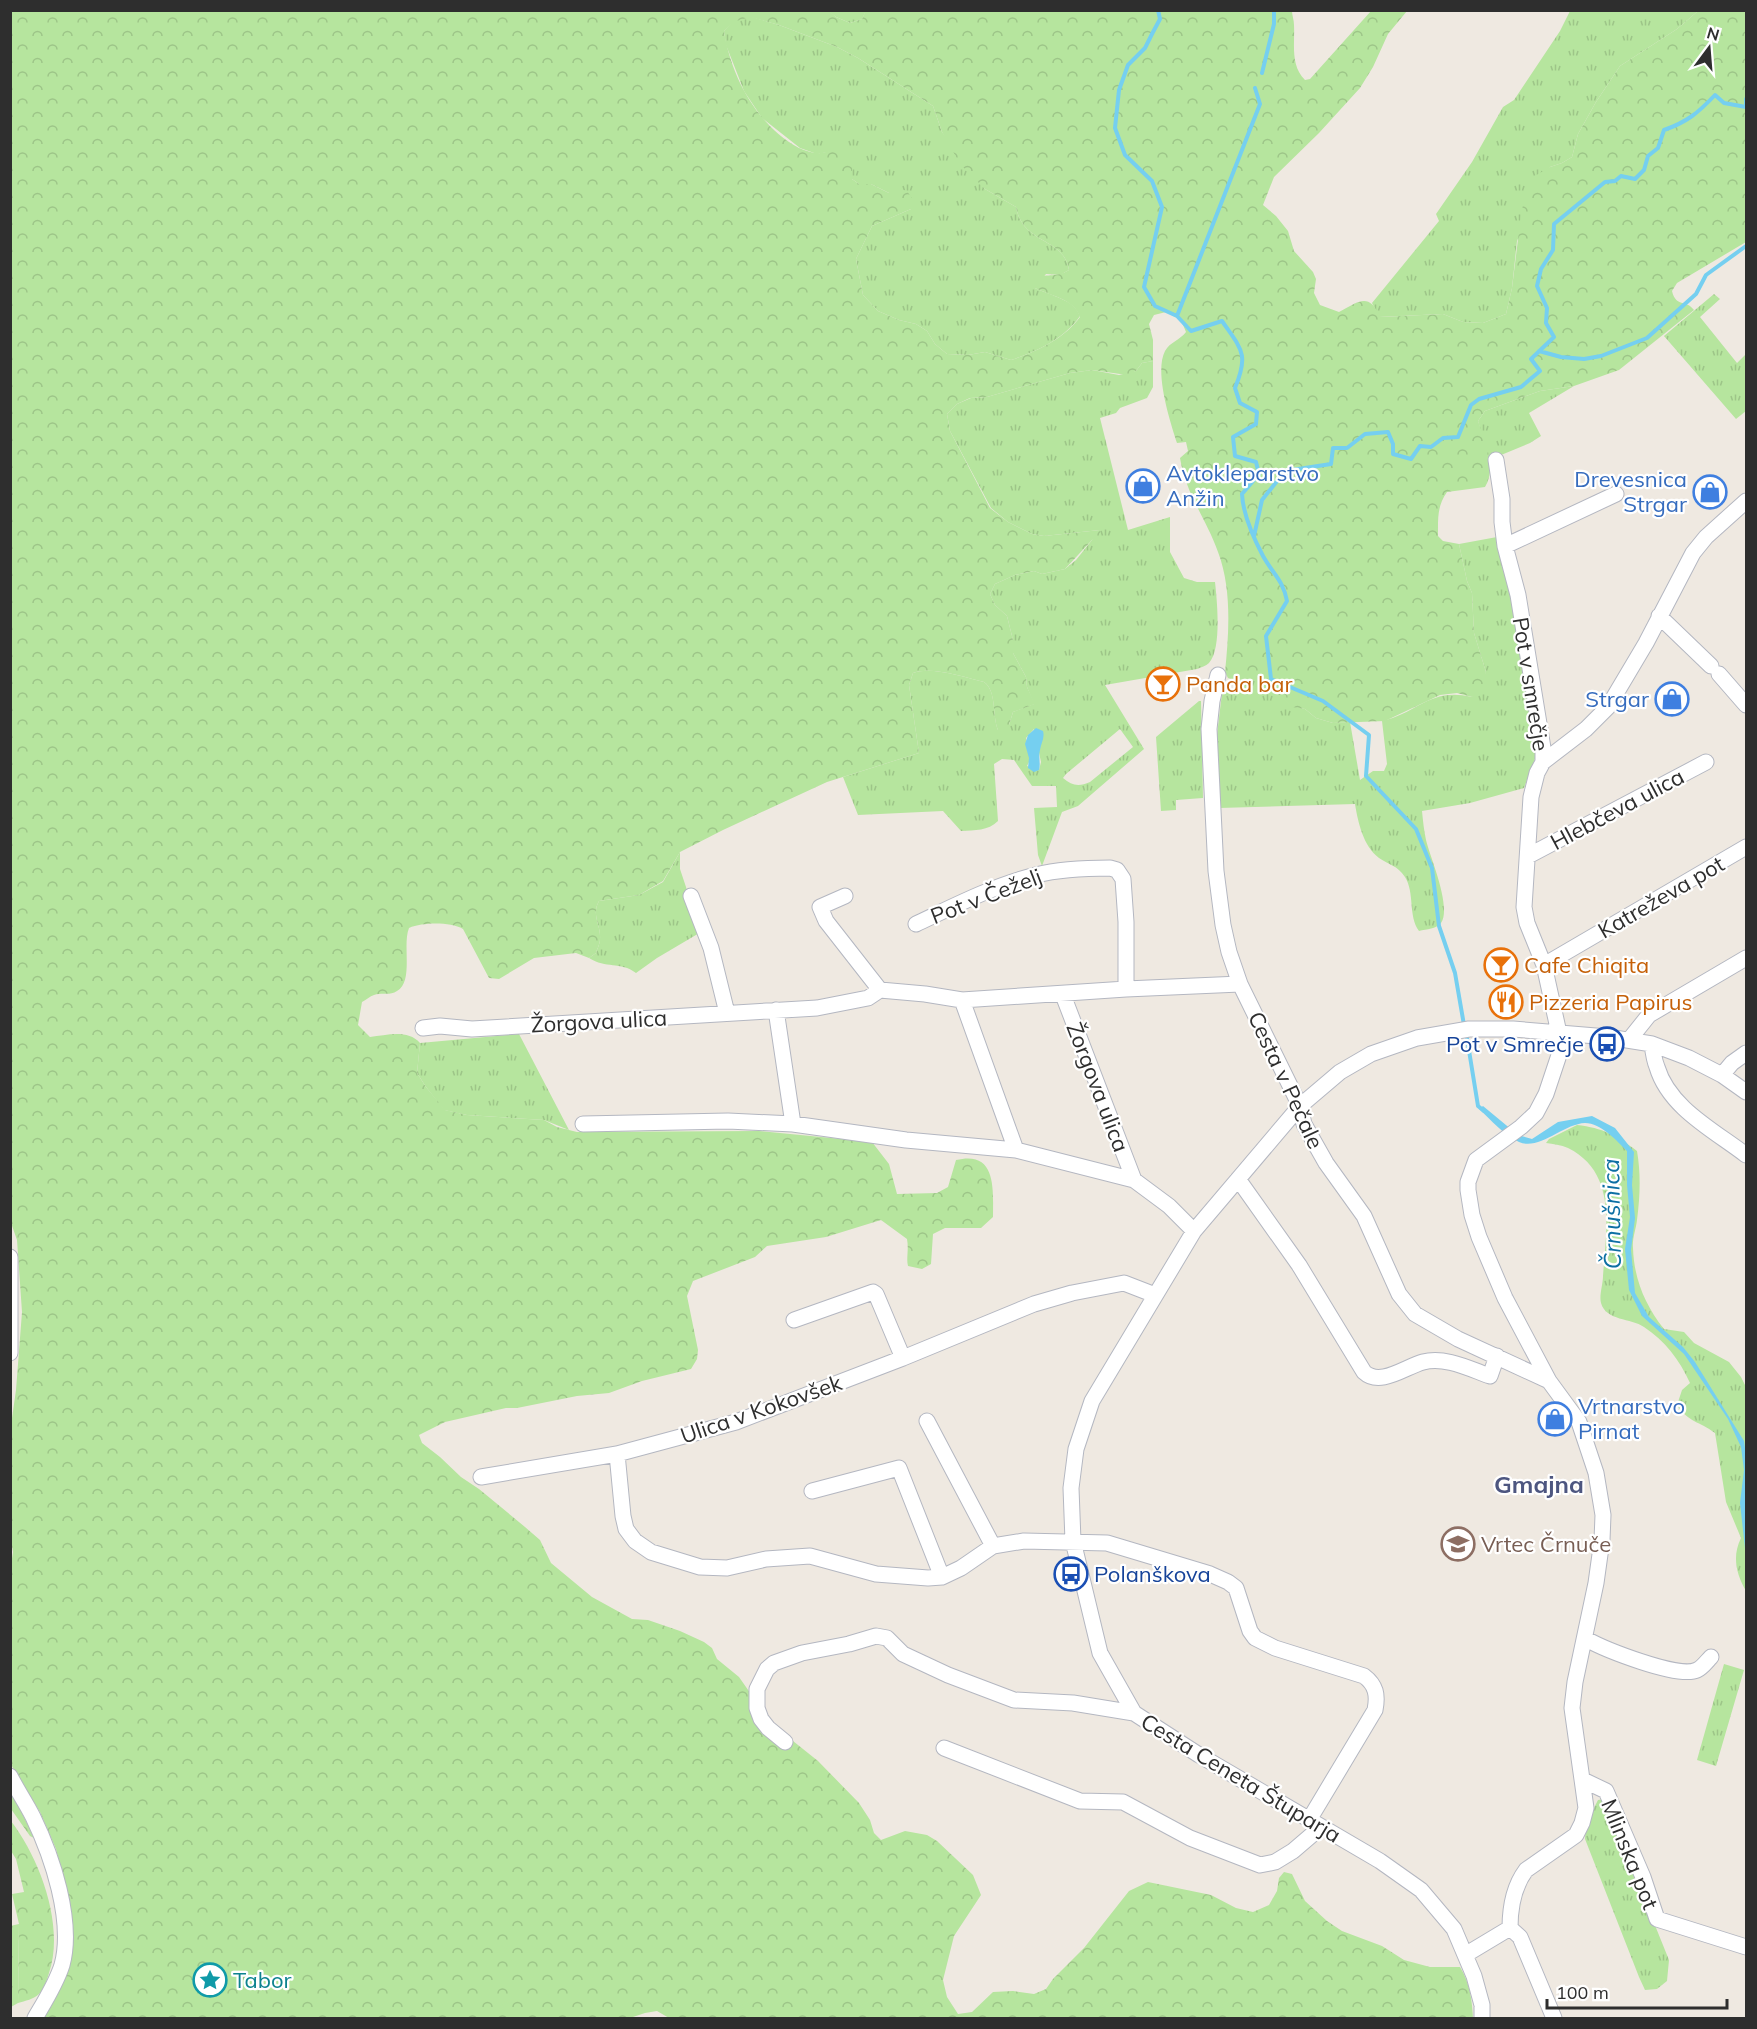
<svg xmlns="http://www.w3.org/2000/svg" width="1757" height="2029" font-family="Mulish,sans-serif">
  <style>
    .grass { fill: url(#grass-tufts); fill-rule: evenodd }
    .forest { fill: url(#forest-crowns); fill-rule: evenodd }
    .water { fill: #75cff0 }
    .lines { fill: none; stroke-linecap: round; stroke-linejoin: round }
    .stream { stroke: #75cff0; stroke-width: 4 }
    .minor-casing { stroke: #b4b7c1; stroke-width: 17 }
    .minor { stroke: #fff; stroke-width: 15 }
    .labels { text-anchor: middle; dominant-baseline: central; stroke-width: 4.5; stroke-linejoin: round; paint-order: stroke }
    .shop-label { font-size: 22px; fill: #366cbe; stroke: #fff; text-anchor: start }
    .food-label { font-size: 22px; fill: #c56008; stroke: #fff; text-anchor: start }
    .street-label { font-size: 22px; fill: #2e2e2e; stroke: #fff }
    .transit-label { font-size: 22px; fill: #164399; stroke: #fff; text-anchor: end }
    .education-label { font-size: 22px; fill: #785e54; stroke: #fff; text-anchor: start }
    .culture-label { font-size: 22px; fill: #0d838f; stroke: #fff; text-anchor: start }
    .water-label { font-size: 24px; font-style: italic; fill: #0d6fa3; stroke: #fff }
    .neighbourhood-label { font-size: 24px; font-weight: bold; fill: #4d5680; stroke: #fff }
  </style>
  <defs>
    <pattern id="grass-tufts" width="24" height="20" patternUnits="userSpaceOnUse" patternTransform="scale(1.5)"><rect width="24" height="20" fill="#b6e59e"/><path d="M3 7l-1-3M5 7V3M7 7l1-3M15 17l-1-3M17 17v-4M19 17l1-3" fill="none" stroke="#9dc588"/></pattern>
    <pattern id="forest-crowns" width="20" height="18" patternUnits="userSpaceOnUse" patternTransform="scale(1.5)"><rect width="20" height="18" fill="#b6e59e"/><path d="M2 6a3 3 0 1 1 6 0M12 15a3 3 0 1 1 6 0" fill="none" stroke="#9dc588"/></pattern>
  </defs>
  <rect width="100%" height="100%" fill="#efe9e1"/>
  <path class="grass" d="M828 11H866L862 19 850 23 836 17Z
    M1570 11H1698L1677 29 1620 66 1596 102 1578 134 1572 157 1562 163 1550 167 1517 241 1512 288 1506 314 1483 323 1463 322 1443 314 1379 317 1372 303 1439 221 1436 214 1472 162 1503 107 1514 100 1560 31Z
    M749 16 779 25 837 47 858 58 933 106 942 132 985 189 1016 207C1023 245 1064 237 1069 270L1060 275 1046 274 1035 288C1051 296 1074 299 1080 316 1064 339 1036 352 1011 360L985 352 968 355 947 354 935 344 927 331 916 324 899 320 878 311 863 295 856 259 872 226 911 209 889 193 871 184H859L852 179 834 151 817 154 800 148 762 118 744 91 726 45 724 31 733 21Z
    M1714 294 1720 299 1700 317 1737 363 1746 354V411L1736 419 1664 336Z
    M1153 361V387L1147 398 1120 408 1116 413 1100 418 1128 530 1170 517V552L1184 578 1197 582H1215C1217 600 1222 649 1209 663 1206 666 1201 667 1197 669L1105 685 1144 749 1078 806 1062 812 1042 866 1038 855 1034 808 1057 807 1056 786H1032L1014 760 1002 759 994 764 998 821C988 831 975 830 961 831L943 811 858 815 843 777 919 753 909 685 913 673C930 666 965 677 984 682 997 691 992 715 998 730L1009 725 1013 712 1034 704 1027 687 1026 677 1013 653V640L1007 616 995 605 990 594 995 584 1015 575 1034 571 1042 574 1065 569 1076 560 1100 530 1044 536 1032 534 1008 522 991 508 950 431 947 414 957 404 971 398 987 397 1070 373 1092 370 1119 375 1136 371 1142 363ZM1034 729 1041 762 1039 770 1027 766 1030 760 1026 738ZM1120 729 1133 747 1090 782C1079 787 1072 786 1063 778L1066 774Z
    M1574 386 1529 413 1541 436 1530 443 1489 460 1478 421 1485 411 1540 391Z
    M1497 537 1512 594 1536 756 1524 788 1470 803 1422 811C1423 821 1424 831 1426 840 1430 857 1452 907 1441 923 1436 929 1427 929 1419 931 1408 916 1415 893 1405 877 1397 865 1389 865 1379 858 1363 846 1358 822 1355 804L1219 808V761L1216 743 1222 693 1236 689V681L1249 677H1260L1292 706 1305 709 1316 718 1333 723 1350 722 1360 780 1373 771H1384L1387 764 1382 721C1418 713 1430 687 1472 697L1486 672 1474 633 1472 593 1467 581 1459 544Z
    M1199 701H1201L1203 798 1176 800V810L1161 811 1156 737Z
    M680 852V869L701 932 657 958 636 973C620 961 606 969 589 958L596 953C597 949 600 944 600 939 601 925 591 915 599 901L639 895 663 882Z
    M519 1034 569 1130 544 1120 467 1115 444 1110 426 1087 417 1073 420 1043Z
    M1577 1125C1603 1128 1616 1135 1637 1151 1641 1174 1640 1197 1637 1220 1636 1229 1632 1239 1633 1248 1634 1279 1645 1305 1664 1329L1684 1332 1694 1343 1729 1362 1741 1377 1746 1387V1591C1736 1574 1732 1556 1741 1538L1726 1502 1715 1433C1699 1421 1689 1423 1677 1405L1682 1390 1690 1383C1679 1359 1665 1341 1644 1327 1631 1318 1606 1321 1601 1303 1599 1296 1603 1284 1603 1276 1606 1230 1618 1173 1568 1148 1561 1145 1553 1144 1546 1143L1549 1139Z
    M1724 1664 1744 1670 1716 1766 1697 1760Z
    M1604 1799 1669 1960 1667 1981 1657 1989 1645 1990 1639 1977 1585 1839C1585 1825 1592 1812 1598 1800Z
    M19 1924 18 2003 11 2007 10 1926Z"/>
  <path class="forest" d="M828 10 836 17 850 23 862 19 866 10 1292 11C1292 15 1294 20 1294 25 1295 44 1290 65 1305 80L1310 79 1371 11H1407L1388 34 1373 67 1360 88 1319 133 1274 177 1263 205 1276 216 1288 231 1294 251 1313 272 1316 279 1314 293 1320 305 1339 312C1358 302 1369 291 1380 317L1443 314 1463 322 1483 323 1506 314 1512 288 1521 215 1526 190 1533 177 1550 167 1562 163 1572 157 1578 134 1596 102 1620 66 1677 29 1698 11H1746V242L1677 283 1672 291C1676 308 1686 299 1694 310L1619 370 1574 386 1540 391 1485 411 1478 421C1485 442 1497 467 1485 487L1447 492C1437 506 1438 519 1438 536L1443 541 1459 544 1467 581 1472 593 1474 633 1486 672 1481 691 1478 695 1472 697 1457 693 1440 695 1385 721 1333 723 1316 718 1305 709 1292 707 1260 677C1248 677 1239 682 1228 678L1225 672C1229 633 1232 589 1218 552 1206 518 1186 495 1180 458L1188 451 1186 442 1177 443C1170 421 1154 372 1165 351 1170 342 1180 340 1186 332L1181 320 1166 312 1154 315 1149 324 1153 340V361L1142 363 1136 371 1127 375 1092 370 1070 373 987 397 970 398 957 404 947 414 950 431 990 508 1008 522 1032 534 1044 536 1100 530 1101 536 1092 540 1065 569 1042 574 1034 571 1015 575 995 584 990 594 995 605 1007 616 1013 640V653L1026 677 1027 687 1035 704 1013 712 1009 725V733L998 730C992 716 997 691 984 682 965 677 930 666 913 673L909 685 919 753 827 782 723 830 680 852 663 881 639 895 599 901C591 915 601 925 600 939 600 944 597 949 596 953L589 958 576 953 534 958 499 979 489 978 463 929C450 922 424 922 409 928 402 945 414 981 397 991 390 996 383 992 374 995 370 996 366 1000 362 1002L358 1025 370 1037C387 1035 408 1029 420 1043L417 1073 426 1087 445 1110 467 1115 544 1120 557 1127 577 1132 759 1131 872 1142 889 1164 897 1194 937 1193 948 1187 956 1160C997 1150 993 1189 993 1217L981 1228H945L933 1234 931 1264 922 1269 908 1266C906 1259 909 1249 907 1239L881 1220 826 1237 767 1246 755 1257 693 1281 687 1296 698 1350 697 1359 691 1369 642 1381 609 1393 577 1396 517 1408H506L445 1422 419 1435 422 1443 440 1457 461 1477 479 1489 525 1527 540 1540 551 1563 592 1597 632 1619 648 1620 680 1631 704 1642 712 1648 717 1659 739 1677 767 1717 788 1737 818 1761 859 1803 870 1820 874 1833 881 1840 905 1831 927 1835 937 1841 973 1875 981 1895 954 1936 943 1980 947 1997 958 2014 972 2012 993 1992 1013 1991 1034 1994 1046 1989 1053 1979 1084 1948 1129 1891 1148 1882 1211 1895 1236 1908 1253 1912 1269 1905 1277 1891 1279 1878 1284 1872 1292 1874 1305 1901 1327 1921 1342 1931 1382 1946 1404 1960 1430 1967H1460C1470 1983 1472 2000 1473 2018H669L657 2011 645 2013 630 2018H41L62 1981 67 1895 56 1849 40 1812 16 1774 10 1762V1571L13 1552 10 1535V1432L16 1390 22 1312 17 1240 10 1220V11ZM750 17 779 25 837 47 858 58 933 106 942 132 960 164 985 189 1016 207C1023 245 1064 237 1069 270 1056 278 1049 273 1035 278V288C1051 296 1074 299 1080 317 1064 339 1036 352 1011 360L985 352 968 355 947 354 935 344 927 331 916 324 899 320 878 311 863 295 856 259 872 226 911 209 913 200 907 191 900 189 889 193 871 184H859L852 179V167C847 161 842 154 835 151 829 150 823 154 817 153 812 153 804 150 799 148 757 125 731 77 724 31L733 22Z
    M10 1788 34 1838 30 1836 11 1809Z
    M11 1821C40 1859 65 1926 49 1973 47 1980 44 1989 39 1994 34 1999 25 2001 18 2003L19 1924 12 1894 24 1892 16 1859 11 1851Z"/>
  <path class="water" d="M1036 728 1043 731C1045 738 1041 743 1040 750 1038 757 1041 763 1039 770L1034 772 1028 768 1029 758 1025 744 1028 735Z
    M1483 1106 1518 1135 1532 1139 1558 1122 1592 1116 1615 1128 1634 1152 1632 1185 1635 1218 1631 1250 1635 1293 1649 1317 1683 1347 1695 1362 1744 1441 1746 1455V1557L1740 1503 1744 1470 1741 1447 1728 1419 1684 1354 1642 1316 1629 1290 1625 1249 1630 1217 1627 1185V1151C1617 1141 1601 1123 1585 1123 1563 1124 1539 1151 1519 1142 1504 1135 1491 1120 1479 1109Z"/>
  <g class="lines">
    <path class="stream" d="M1158 10 1160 19 1152 34 1145 48 1128 65 1119 90 1115 128 1125 155 1152 181 1162 207 1144 287 1155 306 1177 316 1191 331 1222 321C1242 350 1249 354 1235 388L1240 403 1257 412 1256 424 1233 437 1235 456 1256 462 1259 474 1242 494C1243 515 1253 537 1263 556 1273 574 1283 580 1287 601L1266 636 1271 679 1323 701 1369 735 1366 776 1416 829 1432 868 1439 926 1455 973 1464 1025
      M1262 73 1274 24V10
      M1177 316 1260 104 1255 88
      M1539 351 1561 357 1584 359 1601 356 1647 338 1696 294 1706 275 1746 246
      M1254 536 1262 500 1285 471 1331 464 1333 448H1347L1365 434 1388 432 1393 444V454L1411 459 1420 446 1431 447 1443 438 1458 437 1471 405 1479 399 1521 387 1540 371 1531 359 1554 337 1546 323 1547 308 1537 286 1541 269 1553 250 1554 224 1605 182 1615 181 1621 176 1635 179 1644 170 1648 156 1658 148 1664 130C1687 122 1698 113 1715 95L1724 103 1746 107V99
      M1466 1032 1478 1106 1484 1111"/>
    <g class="minor-casing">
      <path id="minor" d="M1505 546 1616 494
        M1659 616 1711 666
        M1719 674 1746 705
        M1218 675 1212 701 1209 729 1216 871 1223 925 1229 952 1240 984 1300 1106 1304 1124 1326 1163 1364 1216 1399 1294 1415 1314 1458 1339 1549 1381
        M1543 762 1586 729 1608 707 1646 643 1693 553 1706 537 1746 501
        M1528 856 1706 762
        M691 896 711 948 727 1013
        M845 896 820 907 826 921 880 990
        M916 924C954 906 995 885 1036 875 1060 869 1086 868 1110 868L1117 870 1123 879 1126 922V989
        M1544 965 1746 847
        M1063 995 1134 1180
        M962 1000 1016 1150
        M776 1010 793 1124
        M423 1028 440 1026 472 1029 817 1008 868 998 880 990 925 994 962 1000 1126 989 1240 984
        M1629 1040 1649 1015 1746 958
        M1652 1044C1653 1052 1654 1060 1657 1067 1669 1108 1715 1131 1746 1155
        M1722 1075 1732 1063 1746 1053
        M583 1124 728 1121 793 1124 906 1140 1016 1150 1134 1180 1169 1206 1194 1231
        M1238 1179 1299 1265 1364 1372C1380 1387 1405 1367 1423 1362 1445 1356 1470 1369 1490 1376L1497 1356
        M10 1257V1353
        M1155 1295 1124 1283 1072 1293 1034 1304 903 1358 736 1422 617 1454 623 1516 626 1529 635 1541 651 1552 700 1567 727 1568 766 1559 810 1556 876 1574 928 1578 942 1577 961 1568 993 1546 1024 1541 1107 1543 1210 1574 1228 1582 1236 1588 1250 1631 1255 1638 1275 1648 1364 1676C1376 1685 1378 1695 1375 1710L1309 1820
        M794 1320 873 1292 876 1294 903 1358
        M927 1421 993 1546
        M481 1477 617 1454
        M812 1491 899 1468 942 1577
        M1586 1639C1604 1649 1678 1679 1697 1670 1702 1668 1707 1661 1711 1657
        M785 1742 768 1728 761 1719 757 1708V1689L767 1669 774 1663 802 1653 849 1644 876 1636 887 1638 903 1654 948 1675 1014 1700 1073 1703 1134 1713
        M944 1748 1080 1801 1123 1802 1190 1838 1260 1865 1275 1862 1293 1851 1321 1827
        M10 1776C17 1790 26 1803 33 1817 52 1856 74 1921 62 1965 56 1984 45 2001 35 2018
        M1583 1780 1606 1791 1643 1877 1657 1919 1746 1947
        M1510 1928 1520 1937 1554 2018
        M1465 1955 1510 1928C1510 1908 1514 1886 1526 1870L1576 1835 1582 1823 1586 1808 1572 1708 1575 1682 1596 1583 1602 1540 1603 1515 1596 1473 1579 1422 1549 1381 1505 1298 1479 1237 1472 1215 1468 1190V1182L1476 1160 1521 1127 1536 1113 1546 1094 1560 1052 1559 1033 1544 965 1527 923 1524 907 1531 797 1537 773 1543 762V748L1518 595 1505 546 1502 522V499L1496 460
        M1482 2018V2005L1474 1976 1454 1929 1421 1890 1380 1861 1199 1755 1134 1713 1100 1653 1073 1541 1071 1488 1076 1449 1092 1401 1194 1231 1300 1106 1340 1072 1371 1054 1417 1038 1469 1029H1513L1608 1037 1652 1044 1689 1058 1722 1075 1746 1092"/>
    </g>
    <use href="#minor" class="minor"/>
  </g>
  <defs>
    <g id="shop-ring" transform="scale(1.725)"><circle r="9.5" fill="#fff" stroke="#3f7fe0" stroke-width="1.5"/><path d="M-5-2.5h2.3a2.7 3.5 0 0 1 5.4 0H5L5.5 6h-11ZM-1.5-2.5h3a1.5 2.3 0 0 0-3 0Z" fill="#3f7fe0"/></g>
    <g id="bar-ring" transform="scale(1.725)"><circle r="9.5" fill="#fff" stroke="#e8710a" stroke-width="1.5"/><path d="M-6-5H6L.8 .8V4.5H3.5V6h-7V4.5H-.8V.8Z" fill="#e8710a"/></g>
    <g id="restaurant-ring" transform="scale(1.725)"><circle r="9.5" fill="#fff" stroke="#e8710a" stroke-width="1.5"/><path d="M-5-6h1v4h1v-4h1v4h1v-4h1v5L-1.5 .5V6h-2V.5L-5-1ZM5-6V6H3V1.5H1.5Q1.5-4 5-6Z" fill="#e8710a"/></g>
    <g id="bus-ring" transform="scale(1.725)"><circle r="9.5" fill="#fff" stroke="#1a4fb4" stroke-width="1.5"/><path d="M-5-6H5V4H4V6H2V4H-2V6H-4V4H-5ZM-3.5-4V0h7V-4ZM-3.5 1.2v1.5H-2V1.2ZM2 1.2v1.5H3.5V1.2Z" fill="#1a4fb4"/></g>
    <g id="school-ring" transform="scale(1.725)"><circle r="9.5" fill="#fff" stroke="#8d6e63" stroke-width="1.5"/><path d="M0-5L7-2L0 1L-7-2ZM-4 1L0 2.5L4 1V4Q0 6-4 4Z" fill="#8d6e63"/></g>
    <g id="sight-ring" transform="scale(1.725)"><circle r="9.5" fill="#fff" stroke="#0f9aa8" stroke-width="1.5"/><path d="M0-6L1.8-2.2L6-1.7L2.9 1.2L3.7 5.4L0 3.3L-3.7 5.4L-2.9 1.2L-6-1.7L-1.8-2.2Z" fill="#0f9aa8"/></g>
  </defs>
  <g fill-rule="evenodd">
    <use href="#shop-ring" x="1143" y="486"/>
    <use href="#shop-ring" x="1710" y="492"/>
    <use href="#bar-ring" x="1163" y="684"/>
    <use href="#shop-ring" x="1672" y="699"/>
    <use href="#bar-ring" x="1501" y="965"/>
    <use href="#restaurant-ring" x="1506" y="1002"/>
    <use href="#bus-ring" x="1607" y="1044"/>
    <use href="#shop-ring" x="1555" y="1419"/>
    <use href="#school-ring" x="1458" y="1544"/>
    <use href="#bus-ring" x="1071" y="1574"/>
    <use href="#sight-ring" x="210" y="1980"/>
  </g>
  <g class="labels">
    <g class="shop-label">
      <text x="1166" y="473">Avtokleparstvo<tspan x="1166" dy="25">Anžin</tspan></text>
      <text x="1687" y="479" text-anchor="end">Drevesnica<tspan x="1687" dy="25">Strgar</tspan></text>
      <text x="1649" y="699" text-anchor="end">Strgar</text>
      <text x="1578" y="1406">Vrtnarstvo<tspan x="1578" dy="25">Pirnat</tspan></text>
    </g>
    <g class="food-label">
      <text x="1186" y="684">Panda bar</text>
      <text x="1524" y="965">Cafe Chiqita</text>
      <text x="1529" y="1002">Pizzeria Papirus</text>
    </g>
    <g class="street-label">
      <text transform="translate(1531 684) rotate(81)">Pot v smrečje</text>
      <text transform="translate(1617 809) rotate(-28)">Hlebčeva ulica</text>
      <text transform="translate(986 896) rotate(-21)">Pot v Čeželj</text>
      <text transform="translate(1661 897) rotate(-30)">Katreževa pot</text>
      <text transform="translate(599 1021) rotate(-3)">Žorgova ulica</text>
      <text transform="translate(1286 1080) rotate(65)">Cesta v Pečale</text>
      <text transform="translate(1098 1087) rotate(69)">Žorgova ulica</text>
      <text transform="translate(761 1409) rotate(-19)">Ulica v Kokovšek</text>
      <text transform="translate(1241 1778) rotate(31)">Cesta Ceneta Štuparja</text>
      <text transform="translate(1630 1854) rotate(68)">Mlinska pot</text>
    </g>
    <g class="transit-label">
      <text x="1584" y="1044">Pot v Smrečje</text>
      <text x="1094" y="1574" text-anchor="start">Polanškova</text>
    </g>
    <g class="education-label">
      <text x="1481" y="1544">Vrtec Črnuče</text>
    </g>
    <g class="culture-label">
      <text x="233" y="1980">Tabor</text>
    </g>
    <g class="water-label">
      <text transform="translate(1611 1214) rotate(-91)">Črnušnica</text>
    </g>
    <g class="neighbourhood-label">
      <text x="1539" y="1484">Gmajna</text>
    </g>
  </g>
  <rect width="1757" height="2029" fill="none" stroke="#2e2e2e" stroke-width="24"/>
  <g transform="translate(1709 48) rotate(16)" stroke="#ffffff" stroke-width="4.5" paint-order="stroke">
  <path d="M0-4.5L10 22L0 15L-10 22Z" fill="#2e2e2e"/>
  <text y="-9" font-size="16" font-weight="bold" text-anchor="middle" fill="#2e2e2e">N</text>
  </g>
  <path d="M1547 1999v9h180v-9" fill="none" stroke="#2e2e2e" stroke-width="3"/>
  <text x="1556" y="1999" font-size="18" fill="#2e2e2e" stroke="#ffffff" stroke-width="4.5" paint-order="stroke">100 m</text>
</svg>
